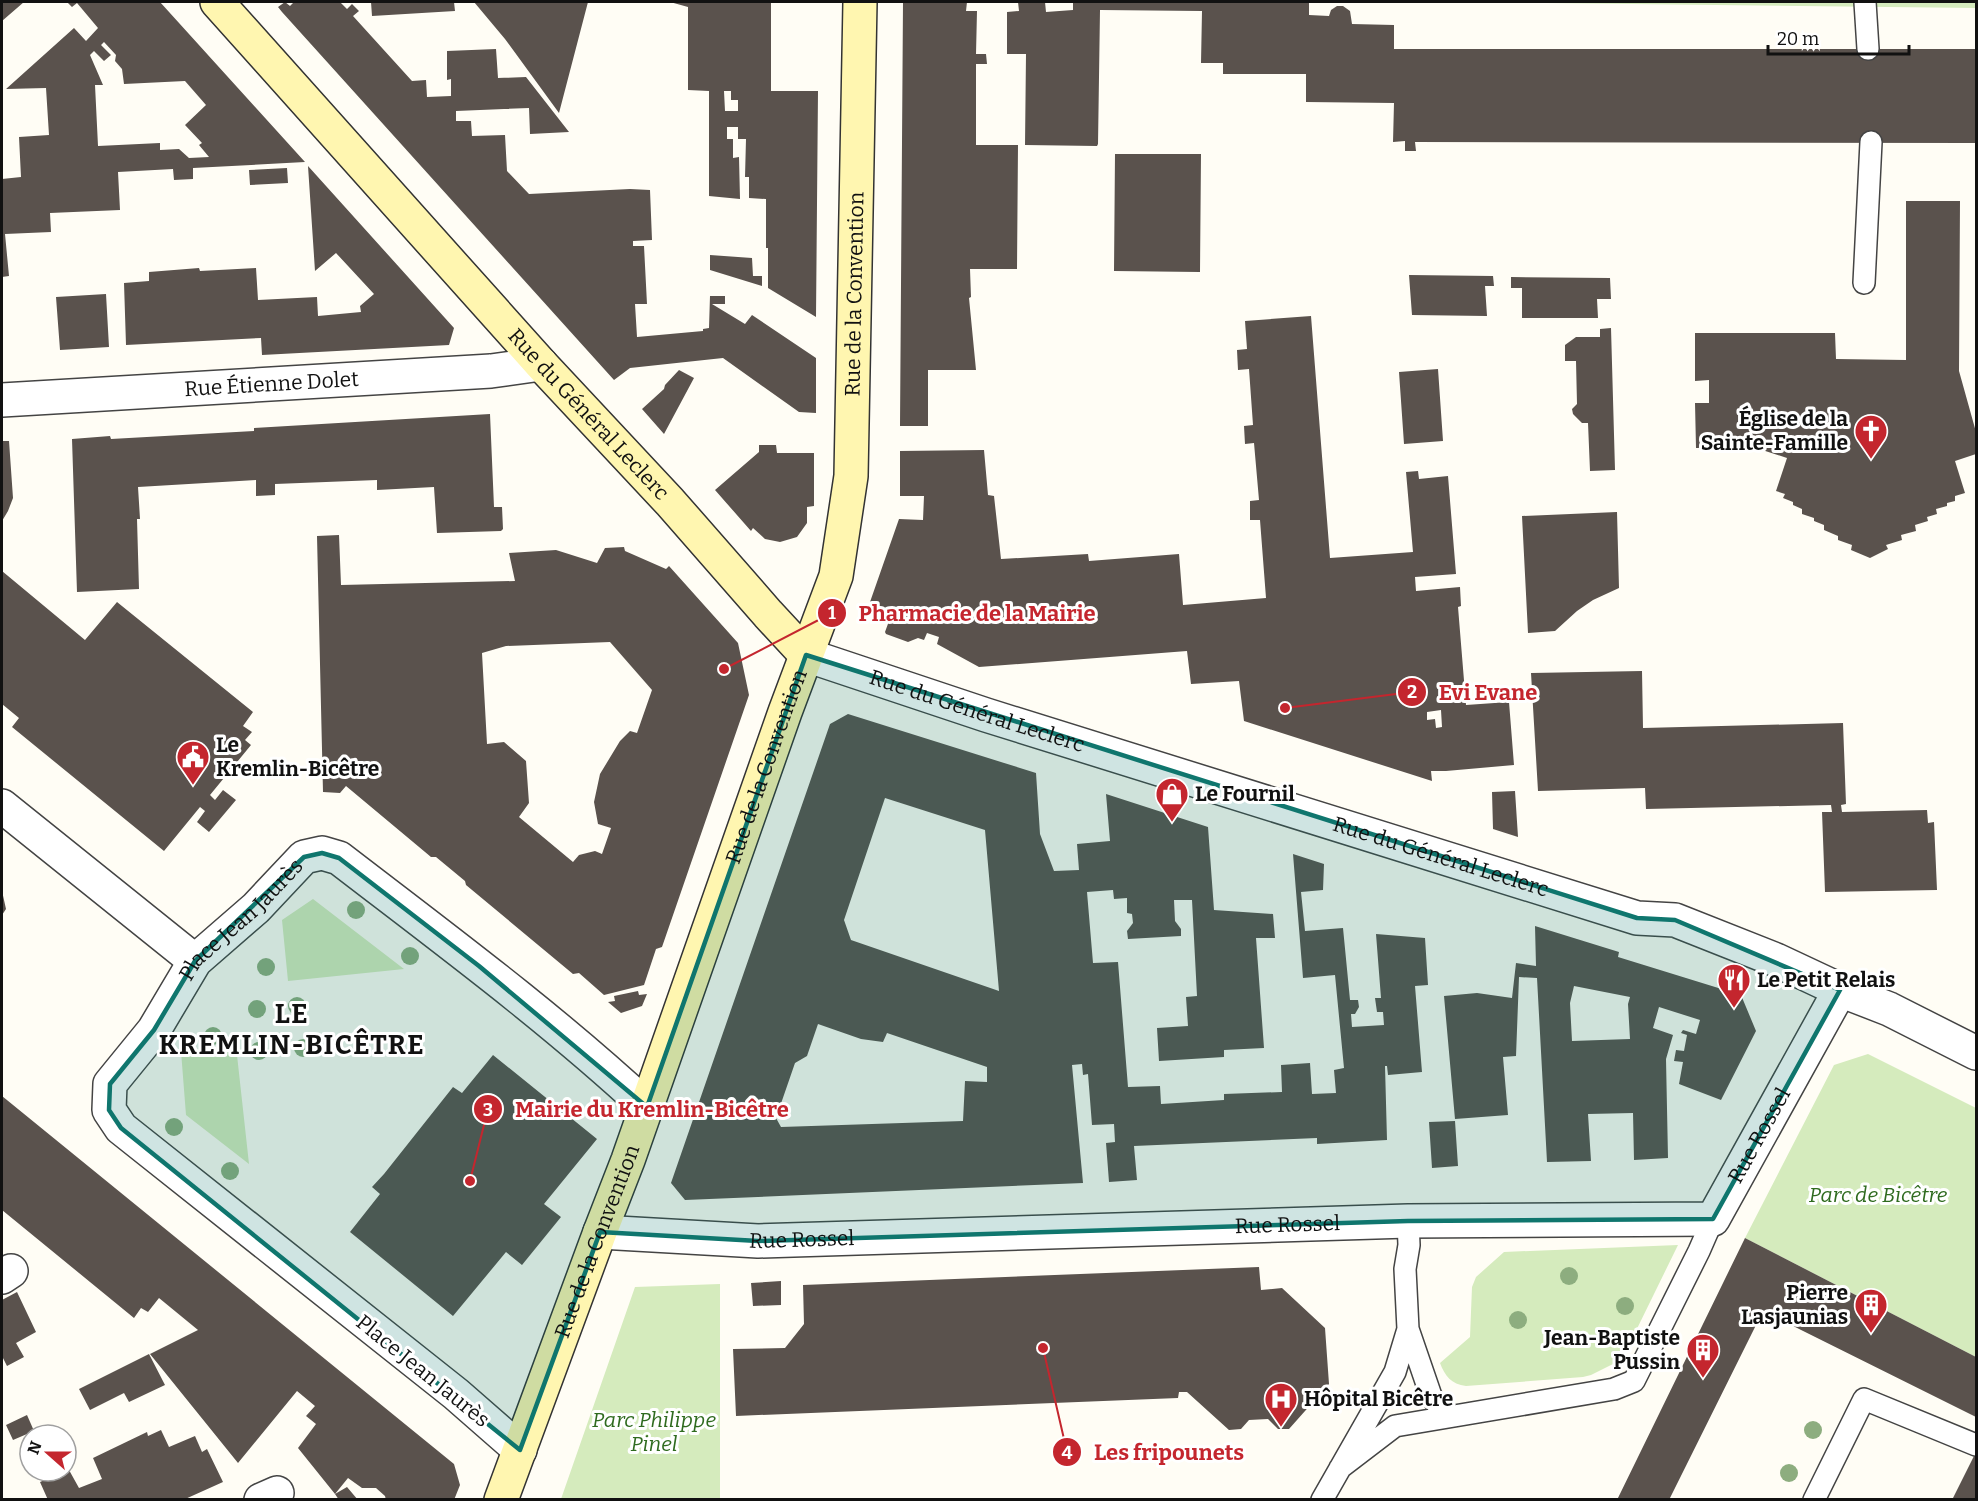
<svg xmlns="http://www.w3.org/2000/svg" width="1978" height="1501" font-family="Bitter,serif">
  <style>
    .green { fill: #d5ebbd }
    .building { fill: #5a524d; fill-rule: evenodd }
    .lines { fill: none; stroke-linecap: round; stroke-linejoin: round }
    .service-casing { stroke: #444; stroke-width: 24 }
    .minor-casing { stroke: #444; stroke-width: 36 }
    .secondary-casing { stroke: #333; stroke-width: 36 }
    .service { stroke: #fff; stroke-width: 21 }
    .minor { stroke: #fff; stroke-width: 33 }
    .secondary { stroke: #fff6b0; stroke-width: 33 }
    .tree { fill: #8dad7f }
    .marked { fill: #0f766e; fill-opacity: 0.2; stroke: #0f766e; stroke-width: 4.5; stroke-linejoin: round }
    .labels { text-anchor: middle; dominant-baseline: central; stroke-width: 6; stroke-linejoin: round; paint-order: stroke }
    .street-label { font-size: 21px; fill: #111; stroke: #fff }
    .poi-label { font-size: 21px; font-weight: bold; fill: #111; stroke: #fff; text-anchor: start }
    .park-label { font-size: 21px; font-style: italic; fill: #2f6b1f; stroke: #fff }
    .district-label { font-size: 27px; font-weight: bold; letter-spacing: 1.5px; fill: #111; stroke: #fff }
    .leader { fill: none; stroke: #c4262e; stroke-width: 2 }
    .callout-dot { fill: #c4262e; stroke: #fff; stroke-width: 2 }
    .mark-label { font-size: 18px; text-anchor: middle; font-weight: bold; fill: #fff }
    .callout-label { font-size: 22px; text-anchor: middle; font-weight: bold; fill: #c4262e; stroke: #fff; stroke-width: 6; stroke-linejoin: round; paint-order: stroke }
  </style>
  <rect width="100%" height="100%" fill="#fffdf5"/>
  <path class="green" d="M1464 2H1976V8Z
    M313 899 404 969 288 981 282 920Z
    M236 1046 249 1164 186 1115 181 1051Z
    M1868 1054 1976 1108V1357L1745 1238 1834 1065Z
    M1678 1245 1629 1345 1613 1364 1591 1375 1583 1377 1466 1386C1451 1384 1445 1376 1440 1363L1470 1337 1472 1287 1476 1277 1504 1252Z
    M720 1284V1499H561L635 1287Z"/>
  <path class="building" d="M2 2H24L2 21Z
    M67 2H160L305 162 193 168V179L174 180 173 169 118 172 120 210 50 213 51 232 5 234 9 276 2 277V179L21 177 19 137 49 135 46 88 6 89 74 28 86 41 98 28 77 3 72 7ZM104 42 116 55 115 61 122 69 124 84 185 81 206 105 185 125 202 143 199 145 209 157 189 158 179 149 160 150V143L98 146 95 85H103L90 55 94 51 104 61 111 55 101 45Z
    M285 2 290 6 294 2H340L347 9 352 4 359 11 353 16 412 81 426 80 427 97 451 96V79L447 80V51L496 49 498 78 526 77 569 132 530 134 529 108 456 111V121H471L472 136 505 135 507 171 529 194 630 189 650 190 652 240 633 241V246H644L647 304H635L637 337 703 331V329L709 328 710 296H725V304H712L745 324 752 315 816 358V413L799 412 723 358 630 368 614 380 282 12 278 7Z
    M371 2H454L455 11 372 16Z
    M474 2H588L559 113 505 39Z
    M670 2H771V91H818L816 317 768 288V248H766V199L749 198V177H745L746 139H738V127H727V139H733V158L739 157 740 199 709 196V91L688 90V7ZM724 91H731V100H738V111H725Z
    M903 2H967L966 11H977L976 54H986L987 64H976V145H1018L1017 269H970L971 297 969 298 976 370H928V426H900Z
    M1018 2H1045L1046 12 1073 10V2H1309V15L1329 16 1331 10 1337 6H1343L1350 11 1352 24 1394 25V49H1976V143L1415 142 1416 151H1405V141L1393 142 1394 103 1306 102V74H1223V63H1201L1202 11 1100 10 1098 144 1097 146 1025 145 1026 54H1007V12L1019 11Z
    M1115 154H1201L1200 272 1114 271Z
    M308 166 454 328 449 345 262 355 261 338 126 345 124 283 149 281V272L199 268 200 271 256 268 258 300 317 297 318 316 361 312 360 306 374 294 336 253 315 271Z
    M287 168 288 183 250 185 249 170Z
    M1906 201H1960L1959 371 1976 432V454L1955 461 1965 493 1955 496V501L1947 503V506L1936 509 1937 514 1927 517 1928 521 1915 525 1916 531 1901 535 1902 540 1886 545 1888 549 1870 558 1851 550 1852 545 1838 540V536L1824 530V525L1814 521V518L1802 514V509L1793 505V502L1783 498 1785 494 1776 491 1787 458 1756 448H1696L1695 403H1709V380L1695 381V333H1835L1836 359 1906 360Z
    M710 255 752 258 753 276H762V286L710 270Z
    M1409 275 1493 276 1494 286H1485L1487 316 1412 315Z
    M1511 277 1610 278 1611 299H1597L1598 318H1522V288H1511Z
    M106 294 109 347 60 350 56 297Z
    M1311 316 1330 558 1413 552 1406 472 1418 471 1419 479 1448 476 1456 574 1415 577 1416 591 1460 587 1461 606 1458 607 1466 705 1509 702 1514 765 1446 771H1431L1432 781 1244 721 1239 681 1191 684 1187 651 979 667 937 644 939 637 927 633 924 640 918 638 908 642 886 634 885 632 889 621 883 609 870 602 899 519 923 520 924 496H900V451L984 450 988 495 994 496 1001 559 1088 554 1089 561 1179 554 1183 605 1266 598 1260 520H1250V501L1259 500 1254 443 1245 444 1244 426 1253 425 1249 369 1238 370 1237 350 1247 349 1245 321ZM1441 710 1442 727 1436 728 1435 719 1427 720V712Z
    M1611 328 1615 470 1590 471 1588 423H1582L1573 414 1572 409 1577 404 1576 361H1565V345L1576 337H1600V329Z
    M1438 369 1443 441 1404 444 1399 372Z
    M679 370 694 378 664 434 642 409 664 389 665 385Z
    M490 414 494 507H502L503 529 501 531 437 533 434 487 377 490V480L275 484V495L256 496V480L138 487 140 519H137L139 589 77 592 72 439 110 436 111 439 254 431V428Z
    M2 441H9L13 498 8 511 2 521Z
    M759 445H776L777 453H814V506L807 507V523L797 537 780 542 765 539 753 528 751 531 715 490 759 452Z
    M1617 512 1619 588 1593 600 1577 611 1555 631 1528 633 1522 516Z
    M339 535 341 585 515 581 509 553 556 550 597 563 605 548 624 547 625 551 666 569 669 566 738 643 749 695 662 947 656 949 644 985 604 995 579 973 573 974 466 885 465 881 436 857H431L346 786 340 793 323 792 317 536ZM610 642 652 690 637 733 630 731 620 741 600 774 594 802 598 824 611 828 602 854 595 851 579 855 573 862 519 817 529 803 526 761 504 742 487 744 482 653 506 646Z
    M2 571 85 640 117 602 253 712 243 726 252 732 245 740 251 745 210 795 215 800 223 790 236 800 209 832 197 822 205 811 200 807 164 851 12 727 19 718 2 704Z
    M1642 671 1643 728 1843 723 1846 804 1841 805 1842 812 1927 810 1928 823 1934 822 1937 890 1825 892 1822 812H1832L1831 805 1646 809 1645 788 1538 791 1531 673Z
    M848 714 1036 773 1040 834 1054 871 1079 870 1077 844 1110 841 1106 794 1208 827 1214 910 1273 914 1275 938H1256L1264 1048 1224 1050V1057L1159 1061 1157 1028 1188 1026 1186 997 1197 996 1192 900H1174L1175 921 1181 929V936L1128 939 1127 931 1133 923 1132 914 1127 913V898L1114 899 1113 890 1087 892 1093 963 1118 962 1128 1087 1160 1086 1161 1104 1224 1100V1094L1282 1092 1281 1065 1310 1063 1312 1094 1336 1093 1334 1070 1344 1068 1335 975 1303 978 1293 854 1324 864 1323 890 1301 892 1305 931 1343 928 1350 1000H1358L1359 1007 1355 1014H1351L1352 1027 1384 1025 1383 1012H1377L1375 998H1381L1376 934 1425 938 1428 985 1415 986 1422 1072 1388 1075 1387 1066H1385L1387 1140 1317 1144V1138L1134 1146 1137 1180 1109 1182 1106 1143 1115 1142 1114 1124 1092 1125 1088 1074 1083 1075 1082 1064 1072 1065 1083 1183 685 1200 671 1183 830 724ZM885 798 985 830 999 991 851 940 844 920ZM818 1024 861 1039 883 1042 887 1033 987 1067V1082L965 1081 963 1121 781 1127 776 1118 795 1063 807 1056Z
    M1515 791 1518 837 1493 829 1492 792Z
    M2 891 6 909 2 915Z
    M1535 926 1619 952 1618 957 1741 995 1756 1031 1721 1100 1679 1084 1683 1062 1674 1061 1676 1050 1684 1051 1687 1035 1681 1033 1683 1030 1696 1034 1700 1020 1659 1007 1653 1028 1673 1035 1666 1059 1668 1158 1634 1160 1633 1113 1588 1114 1591 1161 1547 1162 1537 978 1519 977 1516 1056 1503 1057 1508 1115 1455 1119 1444 996 1477 993 1512 998 1516 963 1536 966ZM1574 986 1630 997 1628 1004 1630 1039 1572 1041 1570 1003Z
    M638 991 639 995 647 994 642 1006 621 1013 608 1002 615 1001 614 996Z
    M493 1055 597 1139 544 1204 561 1217 522 1265 506 1252 453 1316 350 1232 380 1194 372 1187 384 1174 453 1087 462 1093Z
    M2 1096 454 1464 460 1485 454 1500H386L385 1496 376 1488H362L348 1478 335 1494 298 1448 316 1424 306 1416 315 1406 297 1391 238 1463 150 1354 198 1330 159 1298 148 1312 141 1308 134 1318 2 1210Z
    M1455 1121 1458 1166 1432 1168 1429 1122Z
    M1745 1238 1976 1357V1417L1763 1311 1669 1500H1617Z
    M1259 1267 1261 1290 1282 1288 1325 1328 1329 1384 1289 1429H1278L1268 1419 1249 1420 1241 1429 1229 1430 1187 1392H1179L1178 1398 736 1416 733 1349 785 1348 804 1324 803 1285Z
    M781 1281V1305L753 1306 751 1283Z
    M17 1292 36 1332 16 1343 24 1357 7 1366 2 1356V1300Z
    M149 1354 165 1385 129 1402 124 1393 90 1410 79 1389Z
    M27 1415 34 1431 13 1440 6 1425Z
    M161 1430 169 1447 195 1436 202 1452 207 1449 223 1482 183 1500H48L40 1482 69 1470 79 1488 102 1479 93 1458 147 1432 148 1436Z
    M1976 1452V1500H1952Z
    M347 1487 358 1500H339L335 1494Z"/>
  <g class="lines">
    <g class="service-casing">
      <path id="service" d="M1865 2 1868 49
        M1864 283 1871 142
        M1408 1329 1431 1396 1446 1416
        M1340 1468 1395 1426 1614 1389 1634 1381 1699 1251 1713 1219
        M1322 1500 1395 1372 1408 1329 1405 1269 1409 1245 1408 1221
        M1814 1500 1864 1399 1976 1445"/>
    </g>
    <g class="minor-casing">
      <g id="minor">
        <path id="s1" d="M2 400 491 371 541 364"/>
        <path id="s2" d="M806 655 986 715 1637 918 1675 920 1776 960 1840 990 1889 1009 1976 1053"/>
        <path d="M2 806 195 961"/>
        <path id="s3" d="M600 1232 758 1241 1408 1221 1713 1219 1840 990"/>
        <path d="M2 1277 11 1271"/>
        <path id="s4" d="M520 1450 456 1394 121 1128 109 1110 110 1084 154 1030 195 961 256 908 304 857 322 853 339 858C443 938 550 1017 647 1107"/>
        <path d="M261 1500 277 1493"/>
      </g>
    </g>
    <g class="secondary-casing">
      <g id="secondary">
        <path id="s5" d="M217 2 541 364 670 502 768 614 806 655"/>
        <path id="s6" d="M501 1500 600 1232 628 1160 785 712 836 576 851 476 860 2"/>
      </g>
    </g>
    <use href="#service" class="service"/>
    <use href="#minor" class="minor"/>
    <use href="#secondary" class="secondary"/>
  </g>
  <g class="tree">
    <circle cx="356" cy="910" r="9"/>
    <circle cx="410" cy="956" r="9"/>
    <circle cx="266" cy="967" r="9"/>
    <circle cx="297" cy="1006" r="9"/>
    <circle cx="257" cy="1009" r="9"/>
    <circle cx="213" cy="1036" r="9"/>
    <circle cx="303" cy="1048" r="9"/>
    <circle cx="259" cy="1051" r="9"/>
    <circle cx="174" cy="1127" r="9"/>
    <circle cx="230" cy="1171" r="9"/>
    <circle cx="1569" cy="1276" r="9"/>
    <circle cx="1625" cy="1306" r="9"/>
    <circle cx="1518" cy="1320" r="9"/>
    <circle cx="1813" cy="1430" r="9"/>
    <circle cx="1789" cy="1473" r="9"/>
  </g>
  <path class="marked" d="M806 655 1637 918 1675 920 1840 990 1713 1219 1408 1221 758 1241 600 1232 520 1450 121 1128 109 1110 110 1084 154 1030 195 961 304 857 322 853 339 858 479 966 647 1107Z"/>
  <defs>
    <g id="church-pin" transform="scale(1.725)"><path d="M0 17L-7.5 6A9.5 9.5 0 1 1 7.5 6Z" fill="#c4262e" stroke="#fff"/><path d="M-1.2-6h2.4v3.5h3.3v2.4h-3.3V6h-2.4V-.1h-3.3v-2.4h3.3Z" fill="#fff"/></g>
    <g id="civic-pin" transform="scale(1.725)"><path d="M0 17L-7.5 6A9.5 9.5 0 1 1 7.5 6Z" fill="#c4262e" stroke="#fff"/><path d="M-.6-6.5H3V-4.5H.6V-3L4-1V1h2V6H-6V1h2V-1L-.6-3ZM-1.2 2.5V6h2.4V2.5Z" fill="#fff"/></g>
    <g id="shop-pin" transform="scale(1.725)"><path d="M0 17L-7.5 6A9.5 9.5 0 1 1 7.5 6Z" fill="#c4262e" stroke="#fff"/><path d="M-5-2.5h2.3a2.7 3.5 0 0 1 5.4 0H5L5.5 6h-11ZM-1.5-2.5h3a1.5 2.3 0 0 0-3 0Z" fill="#fff"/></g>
    <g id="restaurant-pin" transform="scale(1.725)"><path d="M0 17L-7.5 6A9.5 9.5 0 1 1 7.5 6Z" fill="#c4262e" stroke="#fff"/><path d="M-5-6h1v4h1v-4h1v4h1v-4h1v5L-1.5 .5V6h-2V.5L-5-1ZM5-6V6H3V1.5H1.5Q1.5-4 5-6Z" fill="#fff"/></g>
    <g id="building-pin" transform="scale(1.725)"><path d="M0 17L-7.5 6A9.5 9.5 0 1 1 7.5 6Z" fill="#c4262e" stroke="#fff"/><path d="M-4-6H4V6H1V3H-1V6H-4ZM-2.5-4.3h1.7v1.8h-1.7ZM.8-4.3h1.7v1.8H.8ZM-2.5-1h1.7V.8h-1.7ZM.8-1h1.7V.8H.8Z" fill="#fff"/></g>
    <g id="hospital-pin" transform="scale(1.725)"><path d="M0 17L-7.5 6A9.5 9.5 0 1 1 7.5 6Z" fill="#c4262e" stroke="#fff"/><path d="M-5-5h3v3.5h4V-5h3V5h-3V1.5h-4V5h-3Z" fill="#fff"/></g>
  </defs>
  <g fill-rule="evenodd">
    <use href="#church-pin" x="1871" y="431"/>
    <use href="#civic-pin" x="193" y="757"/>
    <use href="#shop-pin" x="1172" y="794"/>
    <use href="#restaurant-pin" x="1734" y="980"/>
    <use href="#building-pin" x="1871" y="1305"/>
    <use href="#building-pin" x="1703" y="1350"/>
    <use href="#hospital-pin" x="1281" y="1399"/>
  </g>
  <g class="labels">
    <g class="street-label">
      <text stroke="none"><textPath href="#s6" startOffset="1266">Rue de la Convention</textPath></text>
      <text stroke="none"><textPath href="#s1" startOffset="270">Rue Étienne Dolet</textPath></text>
      <text stroke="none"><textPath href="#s5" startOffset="555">Rue du Général Leclerc</textPath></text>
      <text stroke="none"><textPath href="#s2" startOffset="180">Rue du Général Leclerc</textPath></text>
      <text stroke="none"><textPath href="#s6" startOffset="780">Rue de la Convention</textPath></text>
      <text stroke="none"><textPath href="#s2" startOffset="666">Rue du Général Leclerc</textPath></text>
      <text stroke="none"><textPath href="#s4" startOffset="772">Place Jean Jaurès</textPath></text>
      <text stroke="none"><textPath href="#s3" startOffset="1209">Rue Rossel</textPath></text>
      <text stroke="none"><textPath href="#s3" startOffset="688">Rue Rossel</textPath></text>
      <text stroke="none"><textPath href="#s3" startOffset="202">Rue Rossel</textPath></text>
      <text stroke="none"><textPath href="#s6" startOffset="276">Rue de la Convention</textPath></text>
      <text transform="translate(423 1371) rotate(39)">Place Jean Jaurès</text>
    </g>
    <g class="poi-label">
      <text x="1848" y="419" text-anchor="end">Église de la<tspan x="1848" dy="24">Sainte-Famille</tspan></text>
      <text x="216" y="745">Le<tspan x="216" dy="24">Kremlin-Bicêtre</tspan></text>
      <text x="1195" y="794">Le Fournil</text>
      <text x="1757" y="980">Le Petit Relais</text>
      <text x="1848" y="1293" text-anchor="end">Pierre<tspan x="1848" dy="24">Lasjaunias</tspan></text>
      <text x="1680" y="1338" text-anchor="end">Jean-Baptiste<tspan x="1680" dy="24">Pussin</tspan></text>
      <text x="1304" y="1399">Hôpital Bicêtre</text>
    </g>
    <g class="park-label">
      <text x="1878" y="1195">Parc de Bicêtre</text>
      <text x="654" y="1420">Parc Philippe<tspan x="654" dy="24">Pinel</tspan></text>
    </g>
    <g class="district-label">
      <text x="292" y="1014">LE<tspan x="292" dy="31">KREMLIN-BICÊTRE</tspan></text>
    </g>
  </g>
  <path class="leader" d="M724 669L832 613M1285 708L1412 692M470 1181L488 1109M1043 1348L1067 1452"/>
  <g class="callout-dot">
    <circle cx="724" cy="669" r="6"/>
    <circle cx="1285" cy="708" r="6"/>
    <circle cx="470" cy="1181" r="6"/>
    <circle cx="1043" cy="1348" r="6"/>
    <circle cx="832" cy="613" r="15"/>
    <circle cx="1412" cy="692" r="15"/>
    <circle cx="488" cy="1109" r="15"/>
    <circle cx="1067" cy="1452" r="15"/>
  </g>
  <g class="mark-label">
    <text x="832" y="619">1</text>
    <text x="1412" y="698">2</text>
    <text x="488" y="1116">3</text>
    <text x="1067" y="1459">4</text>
  </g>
  <g class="callout-label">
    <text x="977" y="621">Pharmacie de la Mairie</text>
    <text x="1488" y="700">Evi Evane</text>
    <text x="652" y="1117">Mairie du Kremlin-Bicêtre</text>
    <text x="1169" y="1460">Les fripounets</text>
  </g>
  <rect width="1978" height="1501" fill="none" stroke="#111111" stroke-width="6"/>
  <g transform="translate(48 1453) rotate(291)"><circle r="28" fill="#ffffff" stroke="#a0a0a0" stroke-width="1.5"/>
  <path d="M0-4.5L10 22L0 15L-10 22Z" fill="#c4262e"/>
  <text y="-9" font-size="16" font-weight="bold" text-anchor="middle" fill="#111111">N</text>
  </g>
  <path d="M1768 45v9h141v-9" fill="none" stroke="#111111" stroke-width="3"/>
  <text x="1777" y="45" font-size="18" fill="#111111" stroke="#ffffff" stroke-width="4.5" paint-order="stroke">20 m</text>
</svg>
